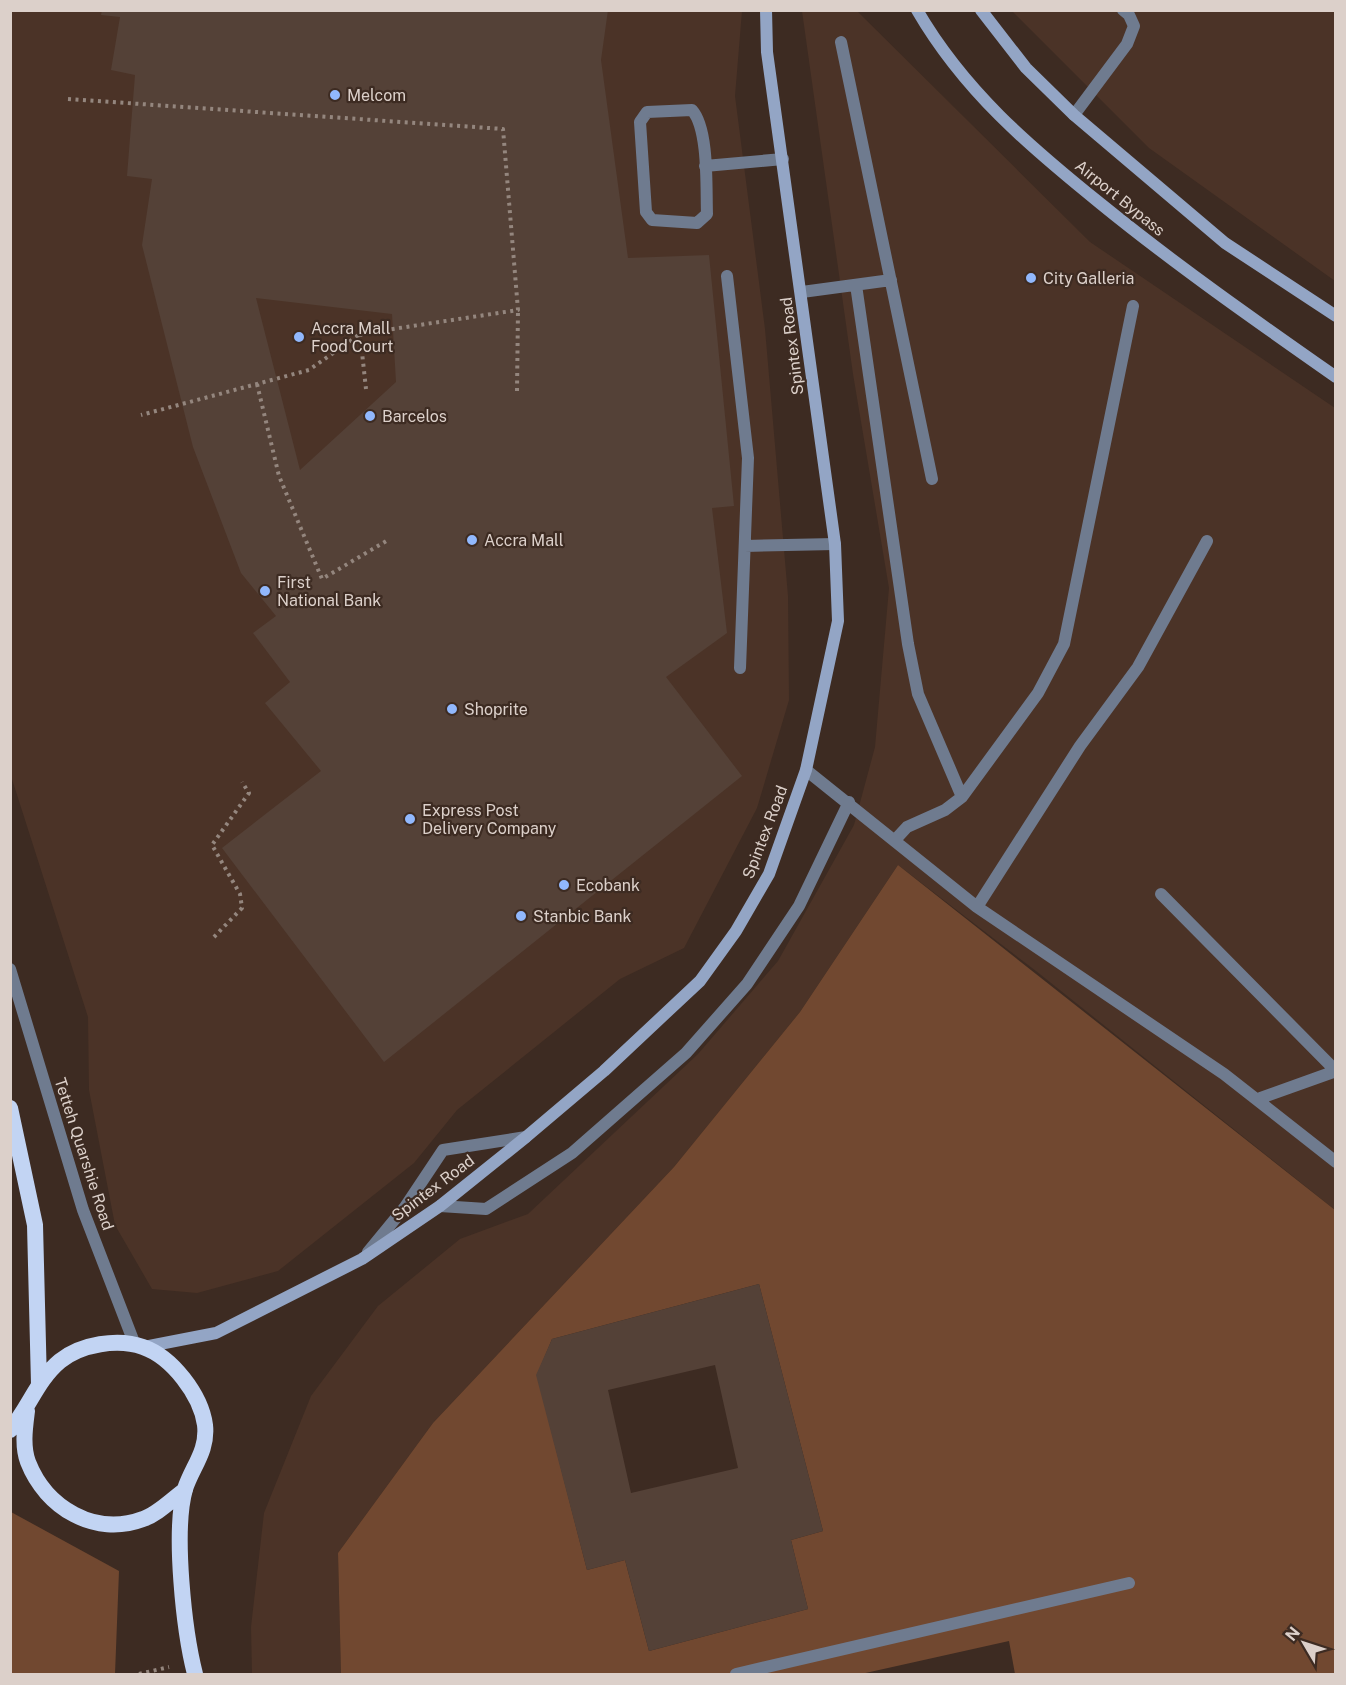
<svg xmlns="http://www.w3.org/2000/svg" width="1346" height="1685" font-family="'Public Sans',sans-serif">
  <style>
    .built { fill: #4b3327 }
    .green { fill: #714830; fill-rule: evenodd }
    .building { fill: #544137; fill-rule: evenodd }
    .lines { fill: none; stroke-linecap: round; stroke-linejoin: round }
    .path { stroke: #94867e; stroke-width: 4; stroke-dasharray: 3 4.5; stroke-linecap: butt }
    .service { stroke: #6f7b8f; stroke-width: 12 }
    .tertiary { stroke: #6f7b8f; stroke-width: 12 }
    .secondary { stroke: #93a5c5; stroke-width: 12 }
    .trunk { stroke: #c2d4f3; stroke-width: 16 }
    .poi-dot { fill: #91b8fd; stroke: #3d2b22; stroke-width: 2 }
    .labels { text-anchor: middle; dominant-baseline: central; stroke-width: 4.5; stroke-linejoin: round; paint-order: stroke }
    .poi-label { font-size: 16px; fill: #dcd0ca; stroke: #3d2b22; text-anchor: start }
    .street-label { font-size: 16px; fill: #dcd0ca; stroke: #3d2b22 }
  </style>
  <rect width="100%" height="100%" fill="#3d2b22"/>
  <path class="built" d="M10 11H742L735 96 765 329 788 596 789 700 757 808 684 948 620 979 457 1110 414 1163 278 1271 197 1293 152 1289 115 1225 89 1090 88 1017 11 776Z
    M802 11H857L1090 242 1335 408V1210L1036 971 898 865 800 1012 674 1167 433 1423 338 1553 341 1674H252L251 1627 264 1513 311 1396 378 1306 460 1239 528 1214 698 1054 778 961 854 825 875 747 889 588 853 374Z
    M1012 11H1335V281L1149 148Z"/>
  <path class="green" d="M898 865 1335 1210V1674H1015L1009 1641 861 1674H341L338 1553 433 1423 674 1167 800 1012ZM759 1284 823 1531 791 1540 808 1609 649 1651 625 1560 587 1570 537 1375 552 1339Z
    M11 1512 119 1571 115 1674H11Z"/>
  <path class="building" d="M102 10H608L601 60 628 258 709 255 734 506 712 508 727 633 666 677 742 776 384 1062 222 848 321 771 265 703 290 682 253 633 276 616 241 573 193 447 142 245 152 179 127 176 135 75 111 70 120 17 101 15ZM256 298 392 314 396 382 300 470Z
    M759 1284 823 1531 791 1540 808 1609 649 1651 625 1560 587 1570 536 1375 552 1339ZM715 1365 738 1468 631 1493 608 1390Z"/>
  <g class="lines">
    <path class="path" d="M68 99 503 129 518 310 360 334 309 370 141 415
      M360 334 366 389
      M257 384 279 476 322 579 388 540
      M517 391 518 310
      M214 937 242 908 240 894 212 845 249 793 242 782
      M139 1674 169 1667"/>
    <path class="service" d="M841 42 932 479
      M692 110C709 129 706 188 707 214L697 223 652 220 646 212 640 122 647 112Z
      M1074 115 1127 44 1134 26 1129 15 1123 10
      M705 166 783 159
      M727 276 748 458 740 668
      M856 285 908 644 918 694 962 797
      M802 292 891 280
      M745 546 835 544
      M806 770 977 907 1224 1074 1336 1162
      M895 840 907 827 945 810 962 797 1038 693 1064 644 1133 306
      M1161 894 1336 1071
      M977 907 1080 746 1138 667 1207 541
      M1258 1099 1336 1071
      M440 1206 486 1209 572 1153 686 1053 747 984 799 906 849 802
      M368 1252 405 1207 443 1150 526 1137
      M736 1674 1129 1583"/>
    <path class="tertiary" d="M10 969 83 1210 135 1345"/>
    <path class="secondary" d="M917 10C964 91 1029 146 1101 204 1176 265 1256 321 1336 377
      M981 10 1026 68 1074 115 1225 243 1336 316
      M144 1347 216 1333 362 1259 440 1206 526 1137 604 1071 700 981 736 931 769 874 806 770 838 621 835 544 767 52 766 10"/>
    <path class="trunk" d="M10 1108 35 1225 39 1384
      M27 1411C25 1427 22 1446 28 1462 46 1508 95 1537 143 1519 158 1514 172 1499 185 1490
      M10 1430C29 1408 37 1380 60 1361 81 1344 118 1338 143 1347 172 1357 201 1395 205 1425 208 1451 192 1467 185 1489 173 1531 184 1631 195 1674"/>
  </g>
  <g class="poi-dot">
    <circle cx="335" cy="95" r="6"/>
    <circle cx="1031" cy="278" r="6"/>
    <circle cx="299" cy="337" r="6"/>
    <circle cx="370" cy="416" r="6"/>
    <circle cx="472" cy="540" r="6"/>
    <circle cx="265" cy="591" r="6"/>
    <circle cx="452" cy="709" r="6"/>
    <circle cx="410" cy="819" r="6"/>
    <circle cx="564" cy="885" r="6"/>
    <circle cx="521" cy="916" r="6"/>
  </g>
  <g class="labels">
    <g class="poi-label">
      <text x="347" y="95">Melcom</text>
      <text x="1043" y="278">City Galleria</text>
      <text x="311" y="328">Accra Mall<tspan x="311" dy="18">Food Court</tspan></text>
      <text x="382" y="416">Barcelos</text>
      <text x="484" y="540">Accra Mall</text>
      <text x="277" y="582">First<tspan x="277" dy="18">National Bank</tspan></text>
      <text x="464" y="709">Shoprite</text>
      <text x="422" y="810">Express Post<tspan x="422" dy="18">Delivery Company</tspan></text>
      <text x="576" y="885">Ecobank</text>
      <text x="533" y="916">Stanbic Bank</text>
    </g>
    <g class="street-label">
      <text transform="translate(1120 198) rotate(39)">Airport Bypass</text>
      <text transform="translate(792 346) rotate(-97)">Spintex Road</text>
      <text transform="translate(765 832) rotate(-69)">Spintex Road</text>
      <text transform="translate(84 1154) rotate(72)">Tetteh Quarshie Road</text>
      <text transform="translate(433 1188) rotate(-37)">Spintex Road</text>
    </g>
  </g>
  <rect width="1346" height="1685" fill="none" stroke="#dcd0ca" stroke-width="24"/>
  <g transform="translate(1304 1643) rotate(309)" stroke="#3d2b22" stroke-width="4.5" paint-order="stroke">
  <path d="M0-4.5L10 22L0 15L-10 22Z" fill="#dcd0ca"/>
  <text y="-9" font-size="16" font-weight="bold" text-anchor="middle" fill="#dcd0ca">N</text>
  </g>
</svg>
